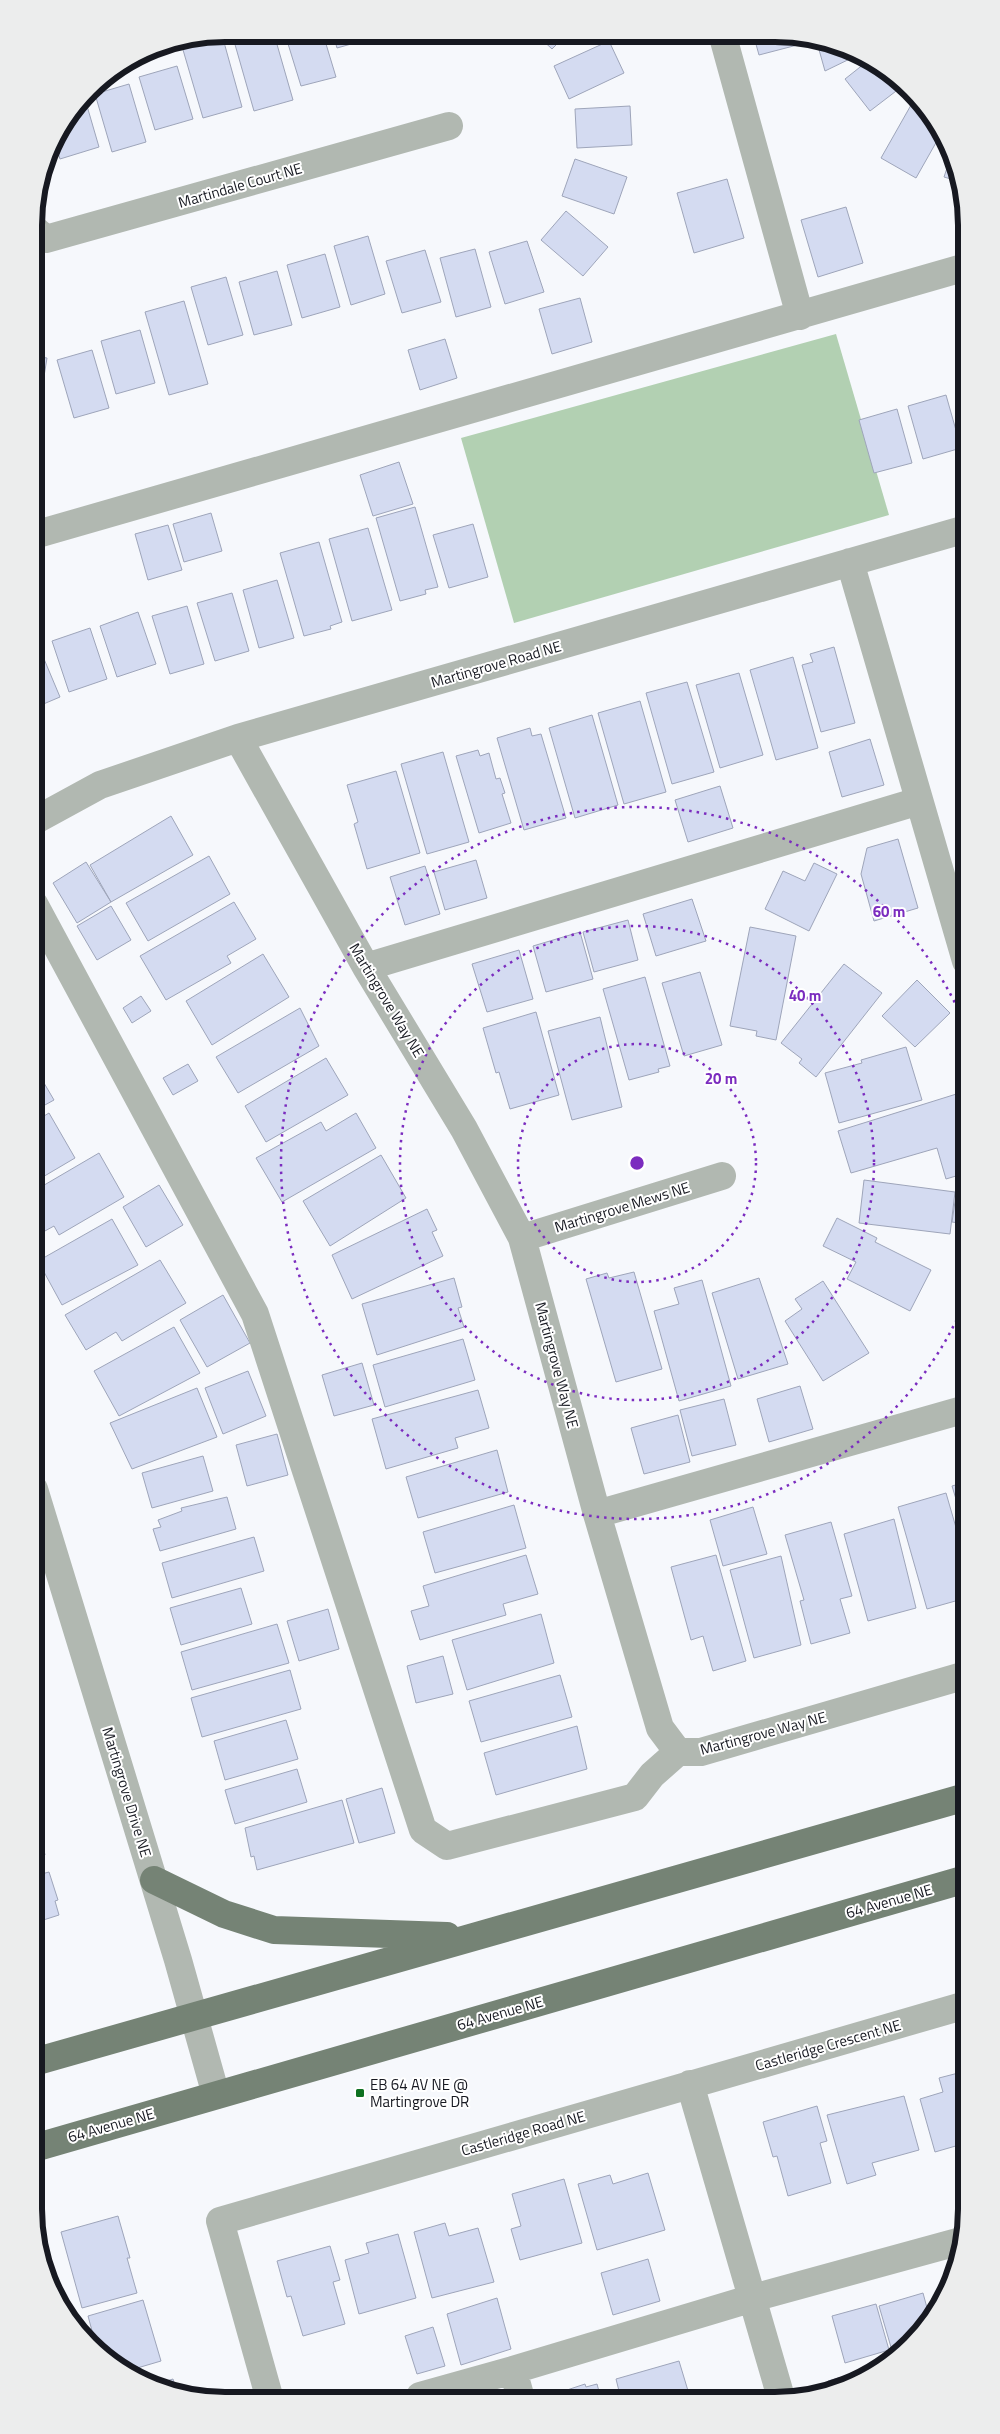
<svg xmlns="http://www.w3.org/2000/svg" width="1000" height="2434" font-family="'Titillium Web',sans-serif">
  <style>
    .green { fill: #b2d0b2 }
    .building { fill: #d4dbf1; stroke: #9ea5ba }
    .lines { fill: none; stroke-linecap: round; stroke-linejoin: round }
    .minor { stroke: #b1b8b1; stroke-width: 28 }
    .major { stroke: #758375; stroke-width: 28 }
    .ring { fill: none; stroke: #7b2cbf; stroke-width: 2.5; stroke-dasharray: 2.5 5 }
    .poi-dot { fill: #0e7121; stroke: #fff; stroke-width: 2 }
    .labels { text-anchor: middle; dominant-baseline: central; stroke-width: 4; stroke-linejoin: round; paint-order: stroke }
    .street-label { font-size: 15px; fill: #171921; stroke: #fff }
    .poi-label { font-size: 15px; fill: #171921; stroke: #fff; text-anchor: start }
    .rim { fill: none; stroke: #171921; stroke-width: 6 }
    .centre { fill: #7b2cbf; stroke: #fff; stroke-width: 2.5 }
    .ring-label { font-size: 15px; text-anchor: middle; font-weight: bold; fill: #7b2cbf; stroke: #fff; stroke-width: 4; stroke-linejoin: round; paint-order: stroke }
  </style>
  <rect width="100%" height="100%" fill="#f6f8fc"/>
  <path class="green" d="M836 334 889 515 514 623 461 438Z"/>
  <path class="building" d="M232 34H274L293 100 254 111Z
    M285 34H323L336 77 301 86Z
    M333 34 376 35V37L337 48Z
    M222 35 242 107 203 118 181 43Z
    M538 36H565L552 49Z
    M754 37H804L805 43 759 55Z
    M816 39 860 54 825 71Z
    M609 41 624 73 569 99 554 66Z
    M869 60 904 85 870 111 845 79Z
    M177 66 193 119 155 130 139 77Z
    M129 84 146 142 112 152 95 94Z
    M915 98 942 132 916 178 881 158Z
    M85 99 99 147 60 159 54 140Z
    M630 106 632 145 577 148 575 109Z
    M951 156 960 176 961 182 944 177Z
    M575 159 627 177 614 214 562 196Z
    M727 179 744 238 694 253 677 193Z
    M846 207 863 263 818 277 801 220Z
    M566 211 608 247 583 276 541 240Z
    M368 236 385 294 351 305 334 246Z
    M527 241 544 292 505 304 489 252Z
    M475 249 491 307 456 317 440 258Z
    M425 250 441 302 402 313 386 261Z
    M325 254 340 307 302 318 287 265Z
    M277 271 292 325 254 335 239 282Z
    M226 277 243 335 208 345 191 287Z
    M580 298 592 342 552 354 539 309Z
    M184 301 208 384 169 395 145 312Z
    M140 330 155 383 116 394 101 341Z
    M445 339 457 378 420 390 408 350Z
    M92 350 109 408 74 418 57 360Z
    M34 356 47 358 38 413 34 412Z
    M966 390V427L956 393Z
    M946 395 961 448 923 459 908 406Z
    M897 409 912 463 874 473 859 420Z
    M399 462 413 504 373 516 360 475Z
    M415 507 438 587 425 590 426 594 400 601 376 518Z
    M211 513 222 551 184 562 173 524Z
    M473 524 488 577 449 588 433 535Z
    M168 525 182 570 148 580 135 534Z
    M368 528 392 610 352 621 329 539Z
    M319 542 342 622 330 626 331 629 304 636 280 553Z
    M277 580 294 638 259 648 243 590Z
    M232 593 249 651 215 661 197 603Z
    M187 606 204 664 170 674 152 616Z
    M138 612 156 664 117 677 100 626Z
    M90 628 107 679 69 692 52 641Z
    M966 646V666L961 647Z
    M39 647 60 697 34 708V649Z
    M834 647 855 723 821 732 802 665 813 662 810 654Z
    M793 657 818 748 776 760 750 670Z
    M739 673 763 755 720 768 696 685Z
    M687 682 714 772 672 784 646 693Z
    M640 701 666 792 624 804 598 713Z
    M592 715 618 805 575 818 549 728Z
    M530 728 532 736 541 734 566 818 524 830 497 738Z
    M870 739 884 785 842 797 829 752Z
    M478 750 480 756 489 753 496 779 500 778 505 793 502 794 511 823 479 833 456 756Z
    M443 752 469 842 427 854 401 764Z
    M396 771 420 853 367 869 354 824 358 822 347 785Z
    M720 786 733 828 688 842 675 800Z
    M171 816 193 855 111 902 90 865Z
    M898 839 918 908 874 921 861 874 867 848Z
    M209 856 230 894 148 941 126 903Z
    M476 860 487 898 445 910 434 872Z
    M86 862 111 902 77 923 53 883Z
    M814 863 837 874 809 931 765 909 783 871 805 881Z
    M425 866 440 914 405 925 390 877Z
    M692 899 706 941 656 956 643 914Z
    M234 902 256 939 227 956 231 963 166 1000 140 956Z
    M111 906 131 940 97 960 77 926Z
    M628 920 638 960 594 972 583 932Z
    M750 927 796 936 776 1040 756 1036 757 1031 730 1026Z
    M580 932 593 979 546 992 533 946Z
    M519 950 533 999 487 1012 472 964Z
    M263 954 289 997 212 1045 186 1001Z
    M844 964 882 993 816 1077 799 1063 802 1059 781 1043Z
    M700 972 722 1045 684 1056 662 983Z
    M645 977 670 1066 658 1069 659 1072 629 1080 603 989Z
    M917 980 950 1013 915 1047 882 1016Z
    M141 996 151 1011 132 1023 123 1008Z
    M300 1008 319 1046 238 1093 216 1057Z
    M536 1012 559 1095 510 1109 499 1072 496 1073 483 1028Z
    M600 1017 622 1107 572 1120 548 1031Z
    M906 1047 922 1100 839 1123 825 1073 862 1063 861 1060Z
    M326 1058 348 1095 266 1142 245 1106Z
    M188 1064 198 1081 173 1095 163 1078Z
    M34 1066 54 1100 34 1111Z
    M966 1091V1173L946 1179 937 1148 851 1173 838 1131Z
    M49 1113 75 1158 36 1181 34 1178V1122Z
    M356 1113 376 1148 282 1202 256 1158 321 1122 326 1131Z
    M99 1153 124 1197 59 1235 54 1226 34 1237V1191Z
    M381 1155 406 1198 330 1246 303 1201Z
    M864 1180 955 1192 950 1234 859 1223Z
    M159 1185 183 1225 146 1247 123 1207Z
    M957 1188 966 1189V1224L952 1222Z
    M427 1209 437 1230 432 1232 443 1256 352 1299 332 1255Z
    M837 1218 877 1238 875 1242 931 1270 910 1311 847 1279 856 1262 823 1246Z
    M112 1219 138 1265 62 1305 38 1261Z
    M160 1260 186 1303 122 1341 116 1332 86 1350 65 1315Z
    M634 1272 662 1369 616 1382 586 1279 607 1273 609 1278Z
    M454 1278 462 1307 458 1308 464 1327 377 1355 362 1304Z
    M759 1278 788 1364 738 1379 712 1293Z
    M702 1280 731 1386 679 1401 654 1311 679 1304 674 1288Z
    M823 1281 869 1353 823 1381 785 1321 802 1309 795 1299Z
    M223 1295 250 1343 207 1367 180 1320Z
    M174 1327 200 1373 119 1416 94 1371Z
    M463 1339 475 1380 385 1407 373 1365Z
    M362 1363 374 1405 334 1416 322 1375Z
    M248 1371 266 1416 223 1434 205 1388Z
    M800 1386 813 1429 769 1442 757 1399Z
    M197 1388 217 1437 132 1469 110 1423Z
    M478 1390 489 1428 455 1438 458 1448 386 1469 372 1419Z
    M724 1399 736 1445 692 1456 680 1410Z
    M678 1415 690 1462 644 1474 631 1428Z
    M277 1434 288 1475 247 1486 236 1445Z
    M497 1450 508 1492 418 1518 406 1477Z
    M203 1456 213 1491 152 1508 142 1473Z
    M966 1482V1532L952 1486Z
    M946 1493 966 1562 956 1564 966 1598 927 1609 898 1507Z
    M227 1497 236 1529 160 1551 153 1529 161 1527 158 1520 182 1511 181 1508Z
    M514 1505 526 1548 435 1573 423 1532Z
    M753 1507 767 1554 723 1566 710 1520Z
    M894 1519 916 1608 868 1621 844 1534Z
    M831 1522 852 1596 840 1599 850 1633 811 1644 800 1601 804 1600 785 1535Z
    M254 1537 264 1571 172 1598 162 1563Z
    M526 1555 538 1594 503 1604 506 1615 420 1640 411 1611 429 1606 423 1586Z
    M716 1555 746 1661 713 1671 703 1636 691 1640 671 1567Z
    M781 1556 801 1645 754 1658 730 1570Z
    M241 1588 252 1624 181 1645 170 1608Z
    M328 1609 339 1649 299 1661 287 1621Z
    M541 1614 554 1663 467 1690 452 1640Z
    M277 1624 289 1663 192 1690 181 1652Z
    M443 1656 453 1694 416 1703 407 1666Z
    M290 1670 301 1709 202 1737 191 1698Z
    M560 1675 572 1717 481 1742 469 1701Z
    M286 1720 298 1759 225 1780 214 1741Z
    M577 1726 587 1769 496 1795 484 1753Z
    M297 1769 307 1802 235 1824 225 1790Z
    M382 1788 395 1833 359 1843 346 1799Z
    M342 1800 354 1843 257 1870 254 1856 251 1857 245 1828Z
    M35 1812 45 1855 34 1858V1813Z
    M49 1872 58 1900 55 1901 59 1915 34 1923V1876Z
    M966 2071V2143L935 2152 920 2099 943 2092 939 2078Z
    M904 2096 919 2150 872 2163 876 2175 847 2184 827 2115Z
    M817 2106 827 2141 820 2143 831 2183 788 2196 777 2156 773 2157 763 2122Z
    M648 2173 665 2230 597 2250 578 2184 610 2175 613 2184Z
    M564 2179 582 2243 520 2260 511 2229 521 2226 512 2194Z
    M118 2216 130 2258H127L137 2293 82 2308 61 2232Z
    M445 2223 449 2236 478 2228 494 2282 432 2298 414 2232Z
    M398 2234 416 2298 359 2314 345 2260 369 2253 366 2243Z
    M330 2246 340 2280 333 2282 345 2324 303 2336 291 2296 287 2297 277 2261Z
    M648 2259 660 2301 613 2315 601 2273Z
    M923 2293 930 2319 926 2325 893 2354 879 2306Z
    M497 2298 511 2349 461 2365 447 2314Z
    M143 2300 161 2361 127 2371 97 2349 88 2316Z
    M876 2304 889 2350 845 2363 832 2316Z
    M433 2327 445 2366 417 2374 405 2336Z
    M679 2361 689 2394 620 2395 616 2379Z
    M884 2365 881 2368 831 2391 828 2381Z
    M173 2379 177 2393 153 2385Z
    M585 2384 586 2387 597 2384 600 2395H552Z"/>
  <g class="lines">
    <path class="minor" d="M723 37 800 316
      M34 229 46 239 449 126
      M34 535 966 267
      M850 562 966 961
      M238 738 366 967 464 1129 522 1238 597 1514 660 1728 678 1752H701L966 1675
      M34 821 100 785 238 738 966 529
      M34 904 255 1314 423 1830 447 1846 635 1797 652 1775 678 1752
      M366 967 919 801
      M522 1238 722 1176
      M34 1489 178 1960 216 2095
      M597 1514 966 1409
      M690 2084 780 2394
      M520 2395 513 2370 753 2298 961 2241
      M269 2396 220 2221 966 2005
      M420 2396 513 2370"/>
    <path class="major" d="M154 1880 224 1914 274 1930 447 1936
      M34 2062 966 1797
      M34 2148 966 1879"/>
  </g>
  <g class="ring">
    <circle cx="637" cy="1163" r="119"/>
    <circle cx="637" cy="1163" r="237"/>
    <path d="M966 1299A356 356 0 1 1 966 1027"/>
  </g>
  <rect class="poi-dot" x="355" y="2088" width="10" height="10" rx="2.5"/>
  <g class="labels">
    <g class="street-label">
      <text transform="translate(240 185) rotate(-16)">Martindale Court NE</text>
      <text transform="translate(496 664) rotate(-16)">Martingrove Road NE</text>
      <text transform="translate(387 1000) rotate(59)">Martingrove Way NE</text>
      <text transform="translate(622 1207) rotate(-17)">Martingrove Mews NE</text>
      <text transform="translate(557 1365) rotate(75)">Martingrove Way NE</text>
      <text transform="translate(763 1733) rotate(-15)">Martingrove Way NE</text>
      <text transform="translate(127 1792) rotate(73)">Martingrove Drive NE</text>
      <text transform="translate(889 1901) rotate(-16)">64 Avenue NE</text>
      <text transform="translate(500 2013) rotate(-16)">64 Avenue NE</text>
      <text transform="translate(828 2045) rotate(-16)">Castleridge Crescent NE</text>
      <text transform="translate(111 2125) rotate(-16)">64 Avenue NE</text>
      <text transform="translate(523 2133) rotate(-16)">Castleridge Road NE</text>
    </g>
    <g class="poi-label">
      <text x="370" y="2084">EB 64 AV NE @<tspan x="370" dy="17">Martingrove DR</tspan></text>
    </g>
  </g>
  <path d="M0 0H1000V2434H0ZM225 42H775A183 183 0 0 1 958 225V2209A183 183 0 0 1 775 2392H225A183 183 0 0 1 42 2209V225A183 183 0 0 1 225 42Z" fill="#eceded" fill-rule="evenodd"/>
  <path class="rim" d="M225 42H775A183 183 0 0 1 958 225V2209A183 183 0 0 1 775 2392H225A183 183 0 0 1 42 2209V225A183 183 0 0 1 225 42Z"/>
  <circle cx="637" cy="1163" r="8" class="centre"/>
  <g class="ring-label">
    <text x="889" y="917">60 m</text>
    <text x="805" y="1001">40 m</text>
    <text x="721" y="1084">20 m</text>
  </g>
</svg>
